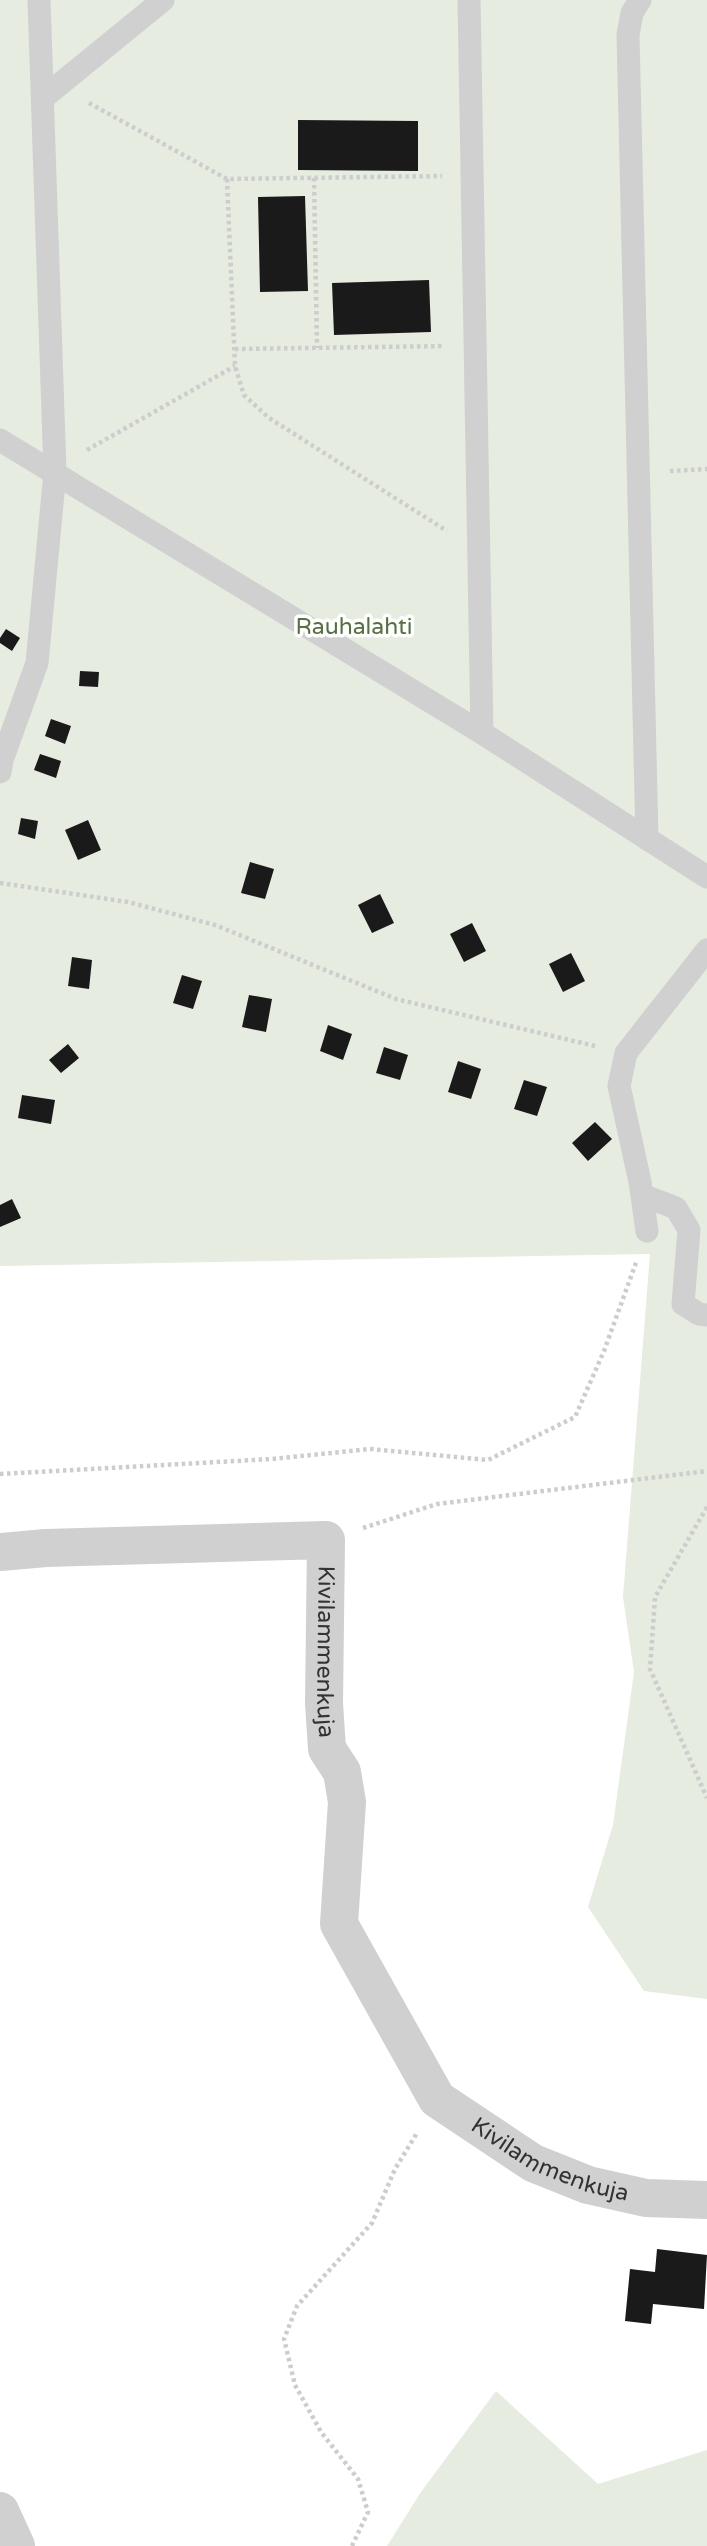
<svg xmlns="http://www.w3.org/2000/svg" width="707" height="2546" font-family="'Varela Round',sans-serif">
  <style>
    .green { fill: #e6ecdf }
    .building { fill: #1a1a1a }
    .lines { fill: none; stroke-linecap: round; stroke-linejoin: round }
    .path { stroke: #cdcdcd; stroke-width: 4.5; stroke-dasharray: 3.5 3.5; stroke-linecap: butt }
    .service { stroke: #d0d0d0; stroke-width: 23 }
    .minor { stroke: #d0d0d0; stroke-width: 38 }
    .labels { text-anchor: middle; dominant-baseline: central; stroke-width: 7; stroke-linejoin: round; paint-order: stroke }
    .park-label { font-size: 23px; fill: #56703f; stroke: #fff }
    .street-label { font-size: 23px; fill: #333; stroke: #fff }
  </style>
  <rect width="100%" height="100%" fill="#fff"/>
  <path class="green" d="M0 0H707V1999L644 1991 588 1907 613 1825 634 1672 623 1597 650 1254 0 1266Z
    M496 2391 598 2484 707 2450V2546H387L421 2492Z"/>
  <path class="building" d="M298 120 418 121V171L298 170Z
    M305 196 308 291 260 292 258 197Z
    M429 280 431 332 334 335 332 283Z
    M6 629 20 638 12 651 0 643V638Z
    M80 671 99 672 98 687 79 686Z
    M51 719 71 726 65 744 45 736Z
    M40 754 61 761 56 778 34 770Z
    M21 818 38 821 35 839 18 834Z
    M88 820 101 850 78 860 65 830Z
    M250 862 274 869 265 899 241 893Z
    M380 894 394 923 372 933 358 905Z
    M472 923 486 951 464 962 450 934Z
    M571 953 585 981 563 992 549 964Z
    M72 957 92 960 89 989 68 986Z
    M182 975 202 981 193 1009 173 1003Z
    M249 995 272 999 266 1032 242 1027Z
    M328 1025 352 1034 343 1060 320 1051Z
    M68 1044 79 1058 61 1073 49 1060Z
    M384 1047 408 1055 400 1080 376 1073Z
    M458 1061 481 1069 471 1099 448 1092Z
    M524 1080 547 1087 537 1116 514 1109Z
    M22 1095 55 1100 51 1124 18 1118Z
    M595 1122 612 1139 588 1161 572 1143Z
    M12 1199 21 1218 0 1227V1205Z
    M657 2249 707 2255 704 2309 653 2304 651 2324 625 2321 630 2269 655 2272Z"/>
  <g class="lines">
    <path class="path" d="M89 103 227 179 442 176
      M314 178 317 348
      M227 179 235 366 244 395 269 418 447 531
      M235 349 444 346
      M87 450 235 366
      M670 471 707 469
      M0 883 128 902 215 925 396 999 595 1046
      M0 1474 272 1459 370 1449 488 1460 575 1417 604 1351 637 1260
      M707 1507 655 1597 650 1669 707 1798
      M363 1528 437 1504 707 1471
      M352 2546 368 2512 358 2479 321 2432 295 2385 284 2339 297 2306 372 2223 395 2169 417 2133"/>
    <path class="service" d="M469 0 482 733
      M640 0 632 13 628 35 647 839
      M43 98 163 0
      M0 440 482 733 707 877
      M0 772 2 760 37 663 55 472 39 0
      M642 1195 676 1208 689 1230 683 1304 699 1314 707 1315
      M647 1231 640 1182 619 1086 626 1053 707 950"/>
    <g class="minor">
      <path id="s1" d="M0 1552 46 1548 326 1540 324 1703 327 1749 342 1772 347 1802 339 1924 437 2099 533 2163 588 2185 646 2198 707 2200"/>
      <path d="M0 2511 16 2546"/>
    </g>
  </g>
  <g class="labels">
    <g class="park-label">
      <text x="354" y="627">Rauhalahti</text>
    </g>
    <g class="street-label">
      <text stroke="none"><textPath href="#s1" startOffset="438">Kivilammenkuja</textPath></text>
      <text stroke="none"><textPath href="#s1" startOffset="1046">Kivilammenkuja</textPath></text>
    </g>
  </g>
</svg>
